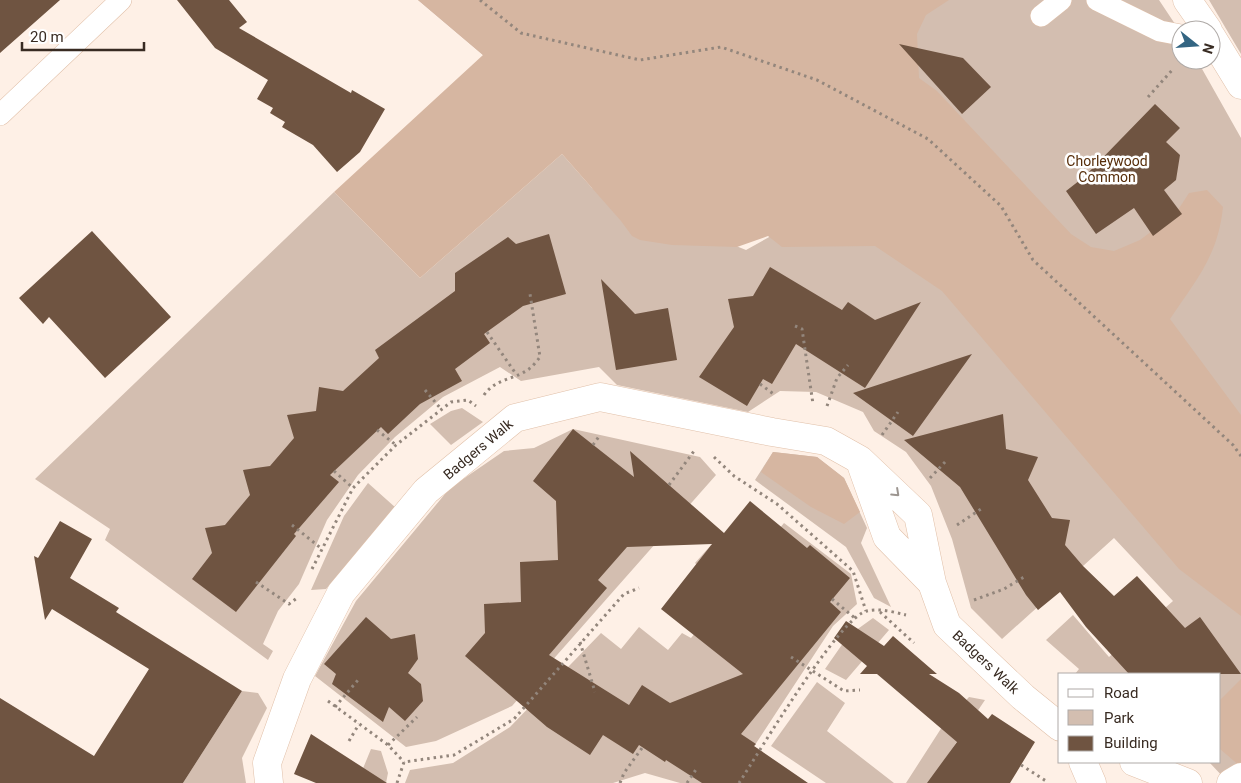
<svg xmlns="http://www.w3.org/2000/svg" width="1241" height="783" font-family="Roboto,sans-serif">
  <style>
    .green { fill: #d3beb0 }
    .forest { fill: #d6b6a1 }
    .building { fill: #6f5441; fill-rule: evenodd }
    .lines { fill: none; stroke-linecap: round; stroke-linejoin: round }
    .lane-casing { stroke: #e1c0a9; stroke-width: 22 }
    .street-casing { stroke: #e1c0a9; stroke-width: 29 }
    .path { stroke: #93867c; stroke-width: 3; stroke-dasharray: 2.5 4; stroke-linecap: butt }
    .lane { stroke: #fff; stroke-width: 21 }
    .street { stroke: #fff; stroke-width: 28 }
    .oneway { stroke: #9c9590 }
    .labels { text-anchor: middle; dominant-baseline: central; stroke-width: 5; stroke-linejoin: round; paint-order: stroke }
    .park-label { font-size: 14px; fill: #572d09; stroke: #fff }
    .street-label { font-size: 14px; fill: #382b22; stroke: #fff }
  </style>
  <rect width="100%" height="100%" fill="#fef0e6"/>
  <path class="green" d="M418 0H1159L1181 33V60H1197L1241 138V526L1033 286 483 55Z
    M1209 0H1241V54Z
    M562 154 592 188 746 250 818 210 871 161 1241 540V769L1225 779 1209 762H1220V674H1075L1079 669 1046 640 1073 615 1109 657 1173 601 1114 538 1002 639 971 608 952 539 931 486 906 452 874 431 863 412 816 392 780 391 748 412 617 385 599 367 521 381 500 367 443 397 395 437 358 475 327 520 299 584 278 611 263 644 273 651 268 660 105 540 110 529 35 479 334 192 420 278Z
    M462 408 483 422 451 445 430 424 451 411Z
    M573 429 700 457 716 475 512 706 436 741 406 747 315 676 356 601 450 488 504 451 534 448Z
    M773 452 817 457 844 478 867 528 861 543 891 607 874 598 846 547 755 480Z
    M368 483 396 508 326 589 311 590 344 516Z
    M784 523 851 574 857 604 833 626 730 783H680L645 773 613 783H405L410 770 453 763 510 727 601 633 621 649 639 627 668 650 682 633 691 638 730 592 695 563 711 545 745 571Z
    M873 618 889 630 846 680 825 669 848 636Z
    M817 682 845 703 827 731 894 783H826L771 746Z
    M242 691 258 693 267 708 242 758 246 783H183Z
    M969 697 985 700 929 783H906L942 727Z
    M371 749 381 751 388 773 386 783H357Z"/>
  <path class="forest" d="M418 0H949L926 15 917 34 919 78 937 91 1071 234 1091 247 1114 251 1140 240 1176 213 1189 193 1207 190 1223 207C1218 256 1196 280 1170 319L1241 415V616L1179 569 942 291 875 246 782 247 768 236 737 247 672 245 640 240 632 236 621 221 562 154 420 278 334 192 483 55Z
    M773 452 817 457 844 478 860 512 844 524 811 507 761 472Z
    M1241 679V767L1220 749V700Z"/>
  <path class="building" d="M0 0H60L0 53Z
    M177 0H229L247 22 239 28 351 93 352 90 385 109 360 152 337 172 313 145 282 127 285 122 270 113 273 108 257 99 268 80 215 48Z
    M899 44 963 58 991 87 962 114Z
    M1155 104 1180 128 1166 142 1180 155 1176 180 1164 190 1182 214 1153 236 1134 208 1096 234 1066 191 1084 177Z
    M92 231 171 317 105 378 49 317 43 324 19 298Z
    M549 234 566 294 523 306 484 334 490 343 455 369 462 381 420 404 388 434 381 427 330 475 339 482 294 534 296 536 236 612 192 579 212 553 205 528 225 525 250 495 243 470 270 466 294 438 287 415 316 411 319 387 343 391 379 358 375 350 455 291V273L508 237 516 244Z
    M770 267 842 310 848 302 875 320 921 302 865 388 796 344 772 384 763 379 747 406 699 377 734 327 728 299 753 296Z
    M601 279 635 314 668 308 677 360 616 370Z
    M972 354 913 436 853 393Z
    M1003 414 1006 449 1038 457 1028 480 1052 518 1070 520 1065 545 1083 566 1114 596 1137 576 1185 628 1200 617 1241 674H1129L1086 627 1060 592 1038 610 1026 595 960 487 904 440Z
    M573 429 634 477 630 451 724 533 750 501 807 548 810 545 850 578 830 602 841 612 741 734 756 744 754 746 808 783H702L666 760 665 762 639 745 633 754 603 735 590 755 547 727 465 656 485 633 484 604 521 602 520 562 558 560 556 501 533 481ZM712 544 661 609 743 674 670 703 642 685 629 705 549 655 607 588 598 580 627 547Z
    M60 521 92 539 70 578 119 608 116 612 242 691 183 783H0V698L94 756 149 669 52 609 45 620 34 556 38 558Z
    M366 617 391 639 415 634 418 659 408 673 421 684 423 701 405 721 389 707 383 722 332 684 336 674 324 664Z
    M846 621 884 646 893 636 937 674H929L959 693 988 719 992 714 1035 742 1010 783H927L957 742 877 674H860L867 666 834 638Z
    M311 734 387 783H316L294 774Z"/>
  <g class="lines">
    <g class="lane-casing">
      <path id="lane" d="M1097 0 1160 31 1181 35
        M1041 16 1061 0
        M0 115 121 0"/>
    </g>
    <g class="street-casing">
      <path id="street" d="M1187 0 1208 30
        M1211 36 1241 85
        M861 464 887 537 932 583
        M1083 762 1092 783
        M1134 762 1188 783
        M269 783 267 763 297 679 341 593 426 491 515 418 600 397 772 432 826 441 860 460 918 515 932 583 947 625 1023 697 1060 727
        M1231 783 1241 777"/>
    </g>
    <path class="path" d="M480 0 521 33 640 60 721 47 817 80 928 139 1001 206 1033 260 1233 445 1241 456
      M1148 97 1174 68
      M795 326 802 329 813 404
      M487 332 516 374
      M760 384 775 395
      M425 390 441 409
      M484 395C496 378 514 380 529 369 533 366 537 361 540 357L530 294
      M827 406 837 378 848 365
      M377 430 396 445
      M882 435 898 412
      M593 445 600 435
      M714 457 734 476 777 504 853 571 866 611
      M334 471 353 488
      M930 478 946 461
      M669 485 694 451
      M292 525 322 549
      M957 525 984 507
      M312 569 353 488 396 445 451 402 468 400 476 406
      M256 582 289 604 297 598
      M832 599 856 619
      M974 600 1004 589 1024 577
      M880 612 914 643
      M580 642 595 692
      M791 657 844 691 860 690
      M328 701 388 745 404 762
      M335 707 358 680
      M349 741 359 724
      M388 745 417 717
      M1021 765 1046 781
      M397 783 404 762 454 755 514 719 624 594 639 588
      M620 783 624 773 642 748
      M687 783 697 768
      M739 783C758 754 840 616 867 611 879 608 894 612 906 615"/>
    <use href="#lane" class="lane"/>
    <use href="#street" class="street"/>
  </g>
  <defs><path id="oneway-chevron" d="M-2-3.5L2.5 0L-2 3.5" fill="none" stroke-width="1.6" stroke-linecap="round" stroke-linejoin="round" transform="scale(1.25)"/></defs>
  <use class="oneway" href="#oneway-chevron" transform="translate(896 493) rotate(43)"/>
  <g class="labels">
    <g class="park-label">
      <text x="1107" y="161">Chorleywood<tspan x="1107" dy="16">Common</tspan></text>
    </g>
    <g class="street-label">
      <text transform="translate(478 449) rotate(-40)">Badgers Walk</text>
      <text transform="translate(986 662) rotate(43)">Badgers Walk</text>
    </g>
  </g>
  <rect x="1058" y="673" width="162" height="90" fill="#ffffff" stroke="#afaaa7"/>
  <rect x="1068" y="689" width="25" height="8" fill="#ffffff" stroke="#afaaa7"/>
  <text x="1104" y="698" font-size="15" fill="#382b22">Road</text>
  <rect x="1068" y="710" width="25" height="15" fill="#d3beb0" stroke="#afaaa7"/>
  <text x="1104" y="723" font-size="15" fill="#382b22">Park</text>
  <rect x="1068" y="736" width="25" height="15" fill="#6f5441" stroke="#afaaa7"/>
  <text x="1104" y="748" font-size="15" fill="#382b22">Building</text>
  <g transform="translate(1196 45) rotate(107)"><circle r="24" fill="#ffffff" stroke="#afaaa7"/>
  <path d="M0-4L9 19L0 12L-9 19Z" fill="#336582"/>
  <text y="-8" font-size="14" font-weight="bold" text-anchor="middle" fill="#382b22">N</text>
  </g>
  <path d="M22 42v8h122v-8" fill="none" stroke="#382b22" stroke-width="2.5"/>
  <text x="30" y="42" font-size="15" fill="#382b22" stroke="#ffffff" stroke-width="4" paint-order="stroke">20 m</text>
</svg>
